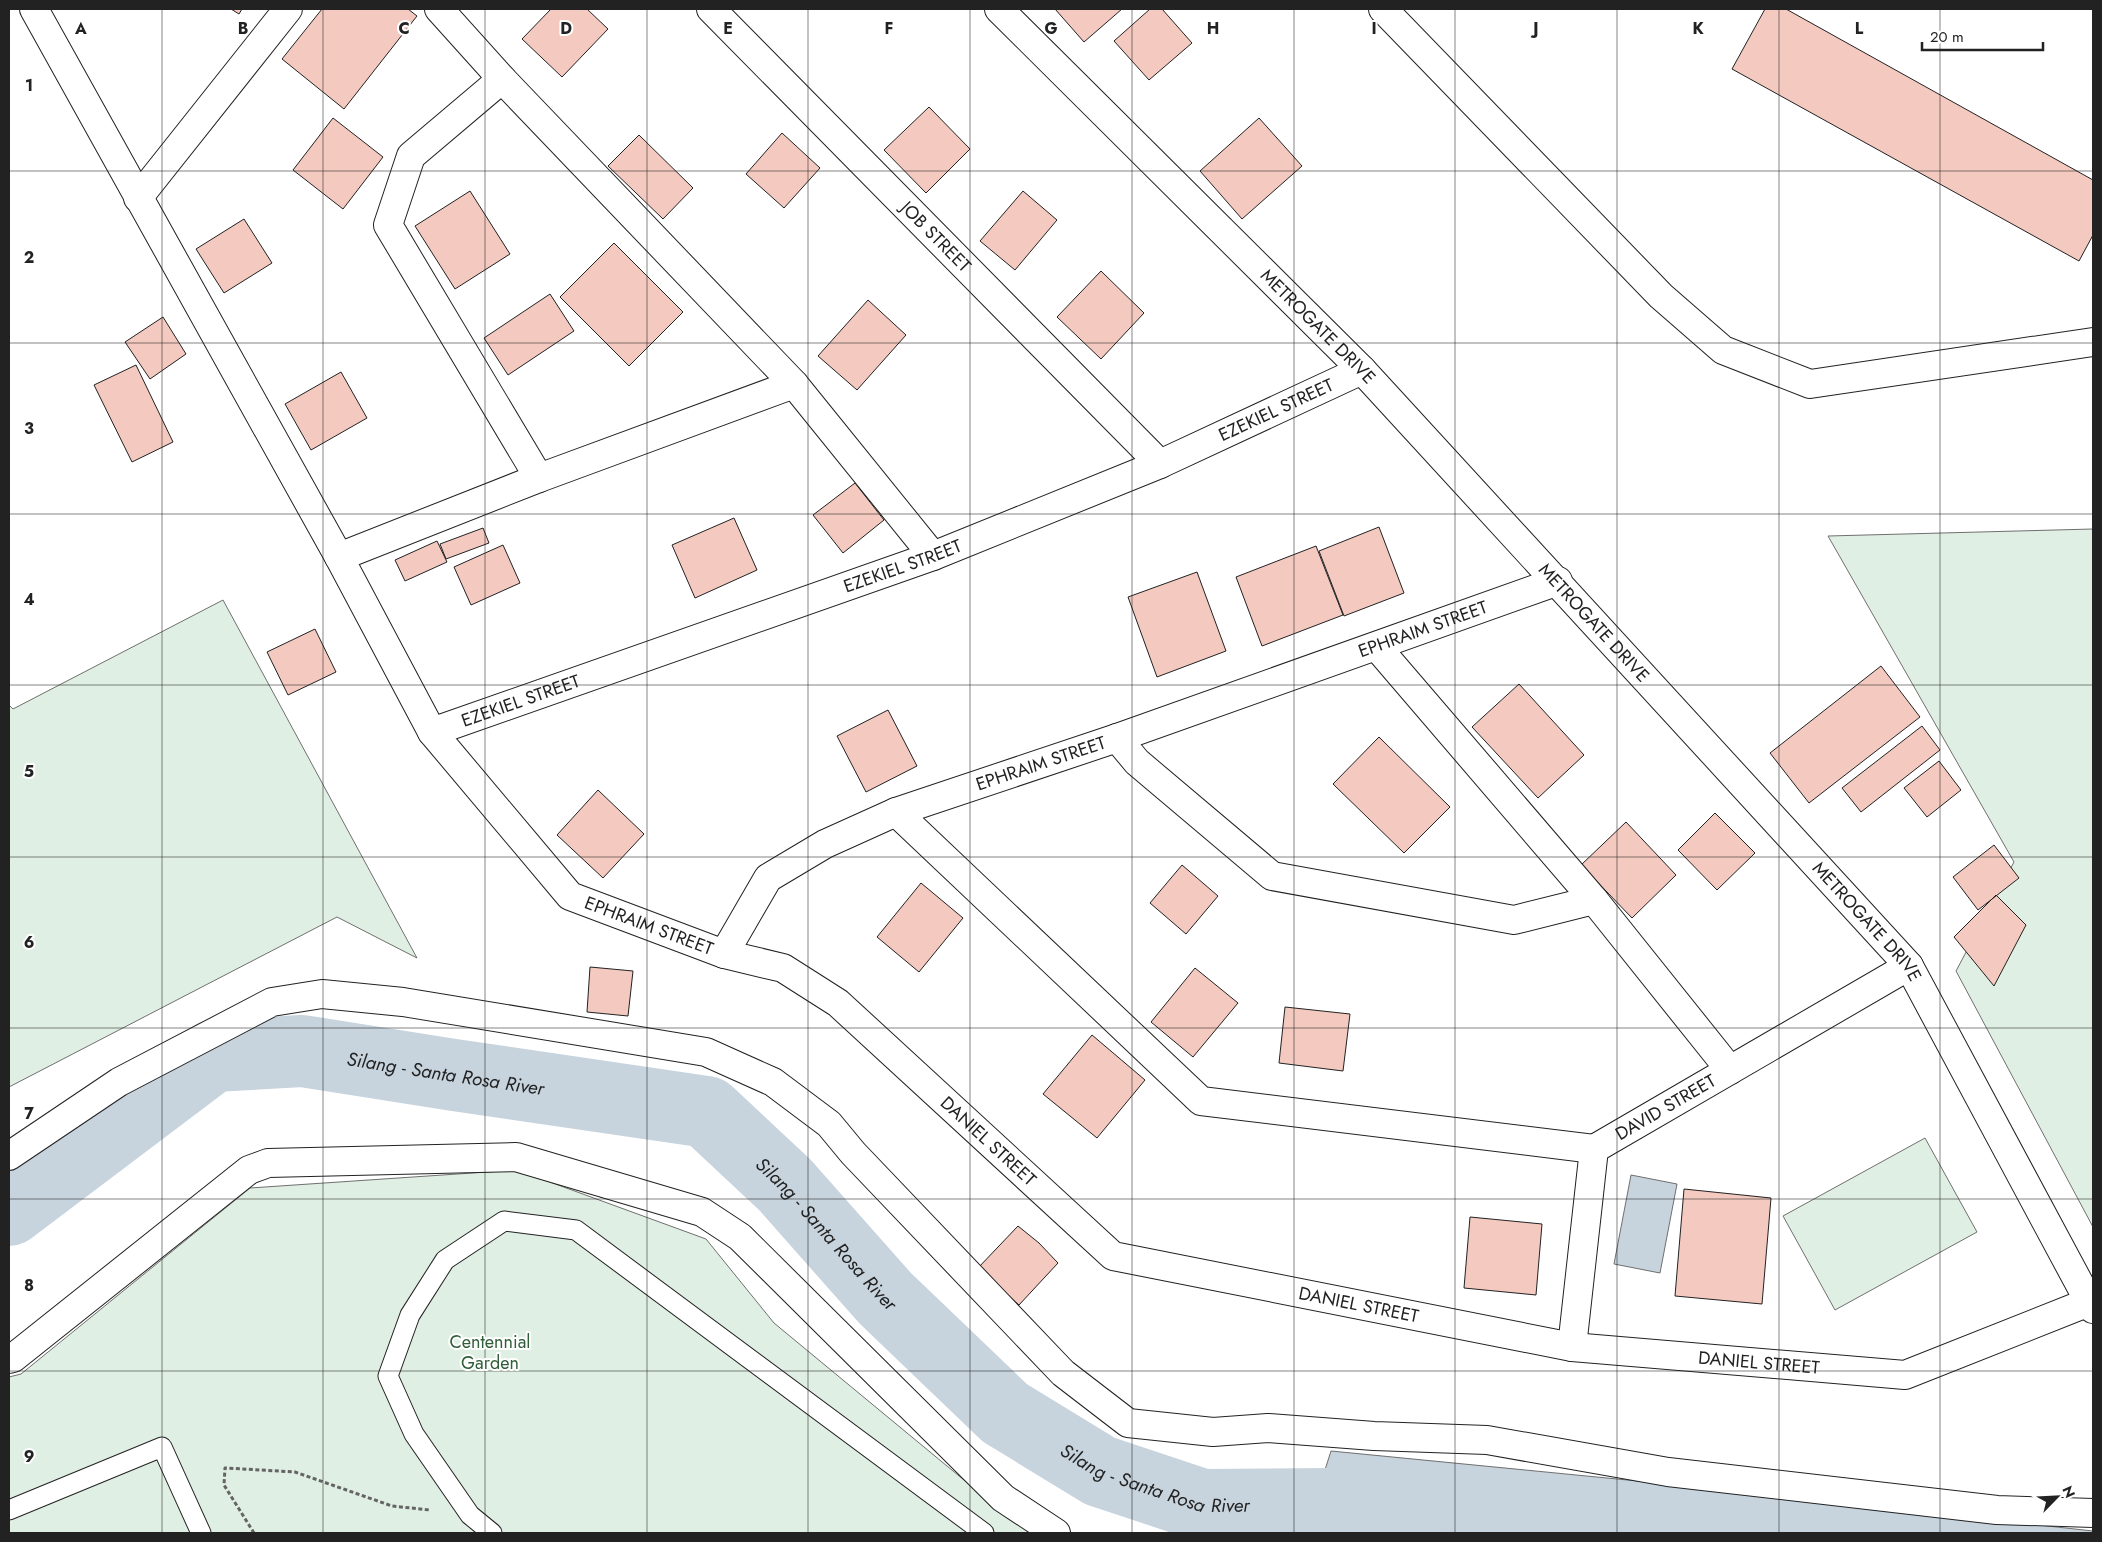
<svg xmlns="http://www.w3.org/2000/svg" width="2102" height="1542" font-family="Jost,sans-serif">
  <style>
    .green { fill: #e0efe3; stroke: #6f6f6f }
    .water { fill: #c7d3dd; stroke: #6f6f6f }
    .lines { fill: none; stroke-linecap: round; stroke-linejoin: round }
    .river { stroke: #c7d3dd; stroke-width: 72 }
    .building { fill: #f3c9c0; stroke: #222 }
    .lane-casing { stroke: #222; stroke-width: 21 }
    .street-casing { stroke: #222; stroke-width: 30 }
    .path { stroke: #646464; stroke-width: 3; stroke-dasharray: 4 2.5; stroke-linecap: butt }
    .lane { stroke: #fff; stroke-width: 19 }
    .street { stroke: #fff; stroke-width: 28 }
    .grid { fill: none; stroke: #222; stroke-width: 1; stroke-opacity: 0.55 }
    .labels { text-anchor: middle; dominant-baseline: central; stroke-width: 4; stroke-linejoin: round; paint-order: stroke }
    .street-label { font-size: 18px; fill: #222; stroke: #fff }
    .park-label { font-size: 18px; fill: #2f5e38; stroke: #fff }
    .water-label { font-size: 19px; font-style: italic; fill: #222; stroke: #fff }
    .grid-label { font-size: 16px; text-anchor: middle; font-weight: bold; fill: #222; stroke: #fff; stroke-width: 4; stroke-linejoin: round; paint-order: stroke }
  </style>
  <rect width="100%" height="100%" fill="#fff"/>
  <path class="green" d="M2093 529V1227L1956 971 2014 862 1828 536Z
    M223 600 417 958 337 917 9 1087V705L13 709Z
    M1925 1138 1977 1232 1835 1310 1783 1216Z
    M517 1170 706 1239 774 1323 999 1509 1047 1533H9V1377L21 1374 250 1188Z"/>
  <path class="water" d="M1631 1175 1677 1184 1660 1273 1614 1264Z
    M1331 1451 1658 1483 2093 1531V1533H1435L1311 1514Z"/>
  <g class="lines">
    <path class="river" id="s1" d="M9 1210 213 1056 302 1051 454 1075 707 1112 785 1185 885 1298 1005 1413 1100 1471 1202 1505 1329 1504 1413 1506"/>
  </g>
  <path class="building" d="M231 9H242L239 14Z
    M322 9H408L417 16 344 109 282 59Z
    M551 9H587L608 29 562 77 522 39Z
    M1055 9H1122L1084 42Z
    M1150 9H1162L1192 43 1149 80 1114 41Z
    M1765 9H1786L2093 180V235L2079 261 1732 69Z
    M929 107 970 149 926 193 884 150Z
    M333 118 383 157 343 209 293 170Z
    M1259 118 1302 166 1242 219 1200 171Z
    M782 133 820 168 784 208 746 174Z
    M639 135 693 188 663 219 608 166Z
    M470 191 510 254 455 289 415 226Z
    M1023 191 1057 220 1015 270 980 241Z
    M244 219 272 263 224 293 196 249Z
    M614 243 683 312 629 366 560 297Z
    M1101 271 1144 313 1101 359 1057 317Z
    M550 294 574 331 508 375 484 338Z
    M868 300 906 335 857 390 818 356Z
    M163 317 186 354 150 379 125 342Z
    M136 365 173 442 132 462 94 385Z
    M341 372 367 418 311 450 285 404Z
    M855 483 884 520 843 553 813 515Z
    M734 518 757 570 695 598 672 545Z
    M1379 527 1404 593 1344 616 1319 551Z
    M483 528 489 543 446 559 440 544Z
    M437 541 447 562 405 581 395 560Z
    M503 545 520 583 471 605 454 567Z
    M1316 546 1343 615 1262 646 1236 577Z
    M1197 572 1226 651 1157 677 1128 597Z
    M315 629 336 672 288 695 267 652Z
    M1881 666 1920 717 1809 803 1770 753Z
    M1519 684 1584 755 1538 798 1472 727Z
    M888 710 917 766 866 792 837 736Z
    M1922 726 1940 750 1861 812 1842 788Z
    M1379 737 1450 807 1404 853 1333 784Z
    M1939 761 1961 790 1927 817 1904 788Z
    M598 790 644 834 603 878 557 835Z
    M1715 813 1755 853 1717 890 1678 850Z
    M1626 822 1676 875 1632 918 1581 865Z
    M1994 845 2019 878 1978 910 1953 877Z
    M1182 865 1218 896 1186 934 1150 903Z
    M921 883 963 918 919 972 877 937Z
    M1996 895 2026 925 1994 986 1954 937Z
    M590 967 633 971 628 1016 587 1012Z
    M1195 968 1238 1003 1193 1057 1151 1022Z
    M1285 1007 1350 1014 1343 1071 1279 1063Z
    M1092 1035 1145 1080 1097 1138 1043 1094Z
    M1684 1189 1771 1198 1762 1304 1675 1296Z
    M1470 1217 1542 1224 1536 1295 1464 1288Z
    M1018 1226 1039 1243 1058 1263 1019 1305 978 1268Z"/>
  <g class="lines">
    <g class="lane-casing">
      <path id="lane" d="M9 1510 162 1447 201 1533
        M492 1533 470 1515 414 1434 388 1376 410 1315 445 1260 504 1221 576 1230 984 1533"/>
    </g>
    <g class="street-casing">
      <g id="street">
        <path id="s2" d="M34 9 339 557 432 732 570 896 724 954 768 878 825 844 896 812 1117 738 1558 581"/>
        <path d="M439 9 502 79 794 384 933 556"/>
        <path id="s3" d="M711 9 1160 464"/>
        <path id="s4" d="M999 9 1362 370 1909 966 2093 1309"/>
        <path d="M1383 9 1661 296 1723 350 1810 384 2093 342"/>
        <path d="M502 79 411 156 388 225 539 478"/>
        <path d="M138 198 288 9"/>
        <path d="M339 557 539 478 794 384"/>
        <path d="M1377 647 1594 900 1730 1070"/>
        <path id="s5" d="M432 732 933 556 1160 464 1362 370"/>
        <path d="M1117 738 1137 762 1272 876 1514 920 1594 900"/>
        <path d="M896 812 1201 1101 1594 1149"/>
        <path id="s6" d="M724 954 783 968 838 1003 1113 1256 1572 1347 1905 1375 2089 1302"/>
        <path d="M9 1156 119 1082 272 1002 322 994 403 1002 706 1052 773 1082 829 1124 853 1153 1063 1373 1128 1423 1213 1432 1268 1428 1374 1436 1487 1440 1668 1472 1997 1510 2093 1513"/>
        <path id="s7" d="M1572 1347 1594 1149 1909 966"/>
        <path d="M9 1359 13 1358 249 1170 268 1163 516 1157 702 1212 740 1237 1003 1498 1056 1533"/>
      </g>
    </g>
    <path class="path" d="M254 1533 224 1485 225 1468 295 1472 392 1506 430 1510"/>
    <use href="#lane" class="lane"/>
    <use href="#street" class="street"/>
  </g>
  <path class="grid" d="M162 9V1533M323 9V1533M485 9V1533M647 9V1533M808 9V1533M970 9V1533M1132 9V1533M1294 9V1533M1455 9V1533M1617 9V1533M1779 9V1533M1940 9V1533M9 171H2093M9 343H2093M9 514H2093M9 685H2093M9 857H2093M9 1028H2093M9 1199H2093M9 1371H2093"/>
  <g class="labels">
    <g class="street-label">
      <text stroke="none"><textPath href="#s3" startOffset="320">JOB STREET</textPath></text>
      <text stroke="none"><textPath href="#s4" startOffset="450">METROGATE DRIVE</textPath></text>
      <text stroke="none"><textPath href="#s5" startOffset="904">EZEKIEL STREET</textPath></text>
      <text stroke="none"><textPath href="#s5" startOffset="499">EZEKIEL STREET</textPath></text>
      <text stroke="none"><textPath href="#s4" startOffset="855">METROGATE DRIVE</textPath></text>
      <text stroke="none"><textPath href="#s2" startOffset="1994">EPHRAIM STREET</textPath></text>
      <text stroke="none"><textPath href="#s5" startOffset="94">EZEKIEL STREET</textPath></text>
      <text stroke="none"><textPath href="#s2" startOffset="1589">EPHRAIM STREET</textPath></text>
      <text stroke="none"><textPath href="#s4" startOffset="1260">METROGATE DRIVE</textPath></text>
      <text stroke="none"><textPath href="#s2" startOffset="1124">EPHRAIM STREET</textPath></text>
      <text stroke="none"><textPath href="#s7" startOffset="282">DAVID STREET</textPath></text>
      <text stroke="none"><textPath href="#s6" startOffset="330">DANIEL STREET</textPath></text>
      <text stroke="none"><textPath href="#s6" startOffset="750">DANIEL STREET</textPath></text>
      <text stroke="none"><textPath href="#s6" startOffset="1155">DANIEL STREET</textPath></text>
    </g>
    <g class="park-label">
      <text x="490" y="1342">Centennial<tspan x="490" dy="21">Garden</tspan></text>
    </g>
    <g class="water-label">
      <text stroke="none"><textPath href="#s1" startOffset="490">Silang - Santa Rosa River</textPath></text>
      <text stroke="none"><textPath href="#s1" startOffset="925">Silang - Santa Rosa River</textPath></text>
      <text stroke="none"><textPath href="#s1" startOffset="1345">Silang - Santa Rosa River</textPath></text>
    </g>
  </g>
  <g class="grid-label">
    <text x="81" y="34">A</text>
    <text x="243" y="34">B</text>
    <text x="404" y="34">C</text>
    <text x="566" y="34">D</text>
    <text x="728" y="34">E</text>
    <text x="889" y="34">F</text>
    <text x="1051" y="34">G</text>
    <text x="1213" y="34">H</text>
    <text x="1374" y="34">I</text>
    <text x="1536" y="34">J</text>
    <text x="1698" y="34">K</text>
    <text x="1859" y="34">L</text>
    <text x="29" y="91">1</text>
    <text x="29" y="263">2</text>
    <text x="29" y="434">3</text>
    <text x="29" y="605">4</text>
    <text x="29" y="777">5</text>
    <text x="29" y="948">6</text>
    <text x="29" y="1119">7</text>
    <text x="29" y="1291">8</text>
    <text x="29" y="1462">9</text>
  </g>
  <rect width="2102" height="1542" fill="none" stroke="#222222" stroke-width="20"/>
  <g transform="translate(2057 1497) rotate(66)" stroke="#ffffff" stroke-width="4" paint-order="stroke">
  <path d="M0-4L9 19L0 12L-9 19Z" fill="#222222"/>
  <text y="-8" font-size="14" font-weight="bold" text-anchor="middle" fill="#222222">N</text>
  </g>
  <path d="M1922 42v8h121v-8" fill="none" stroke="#222222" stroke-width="2.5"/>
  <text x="1930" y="42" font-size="15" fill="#222222" stroke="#ffffff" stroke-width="4" paint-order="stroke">20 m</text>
</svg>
